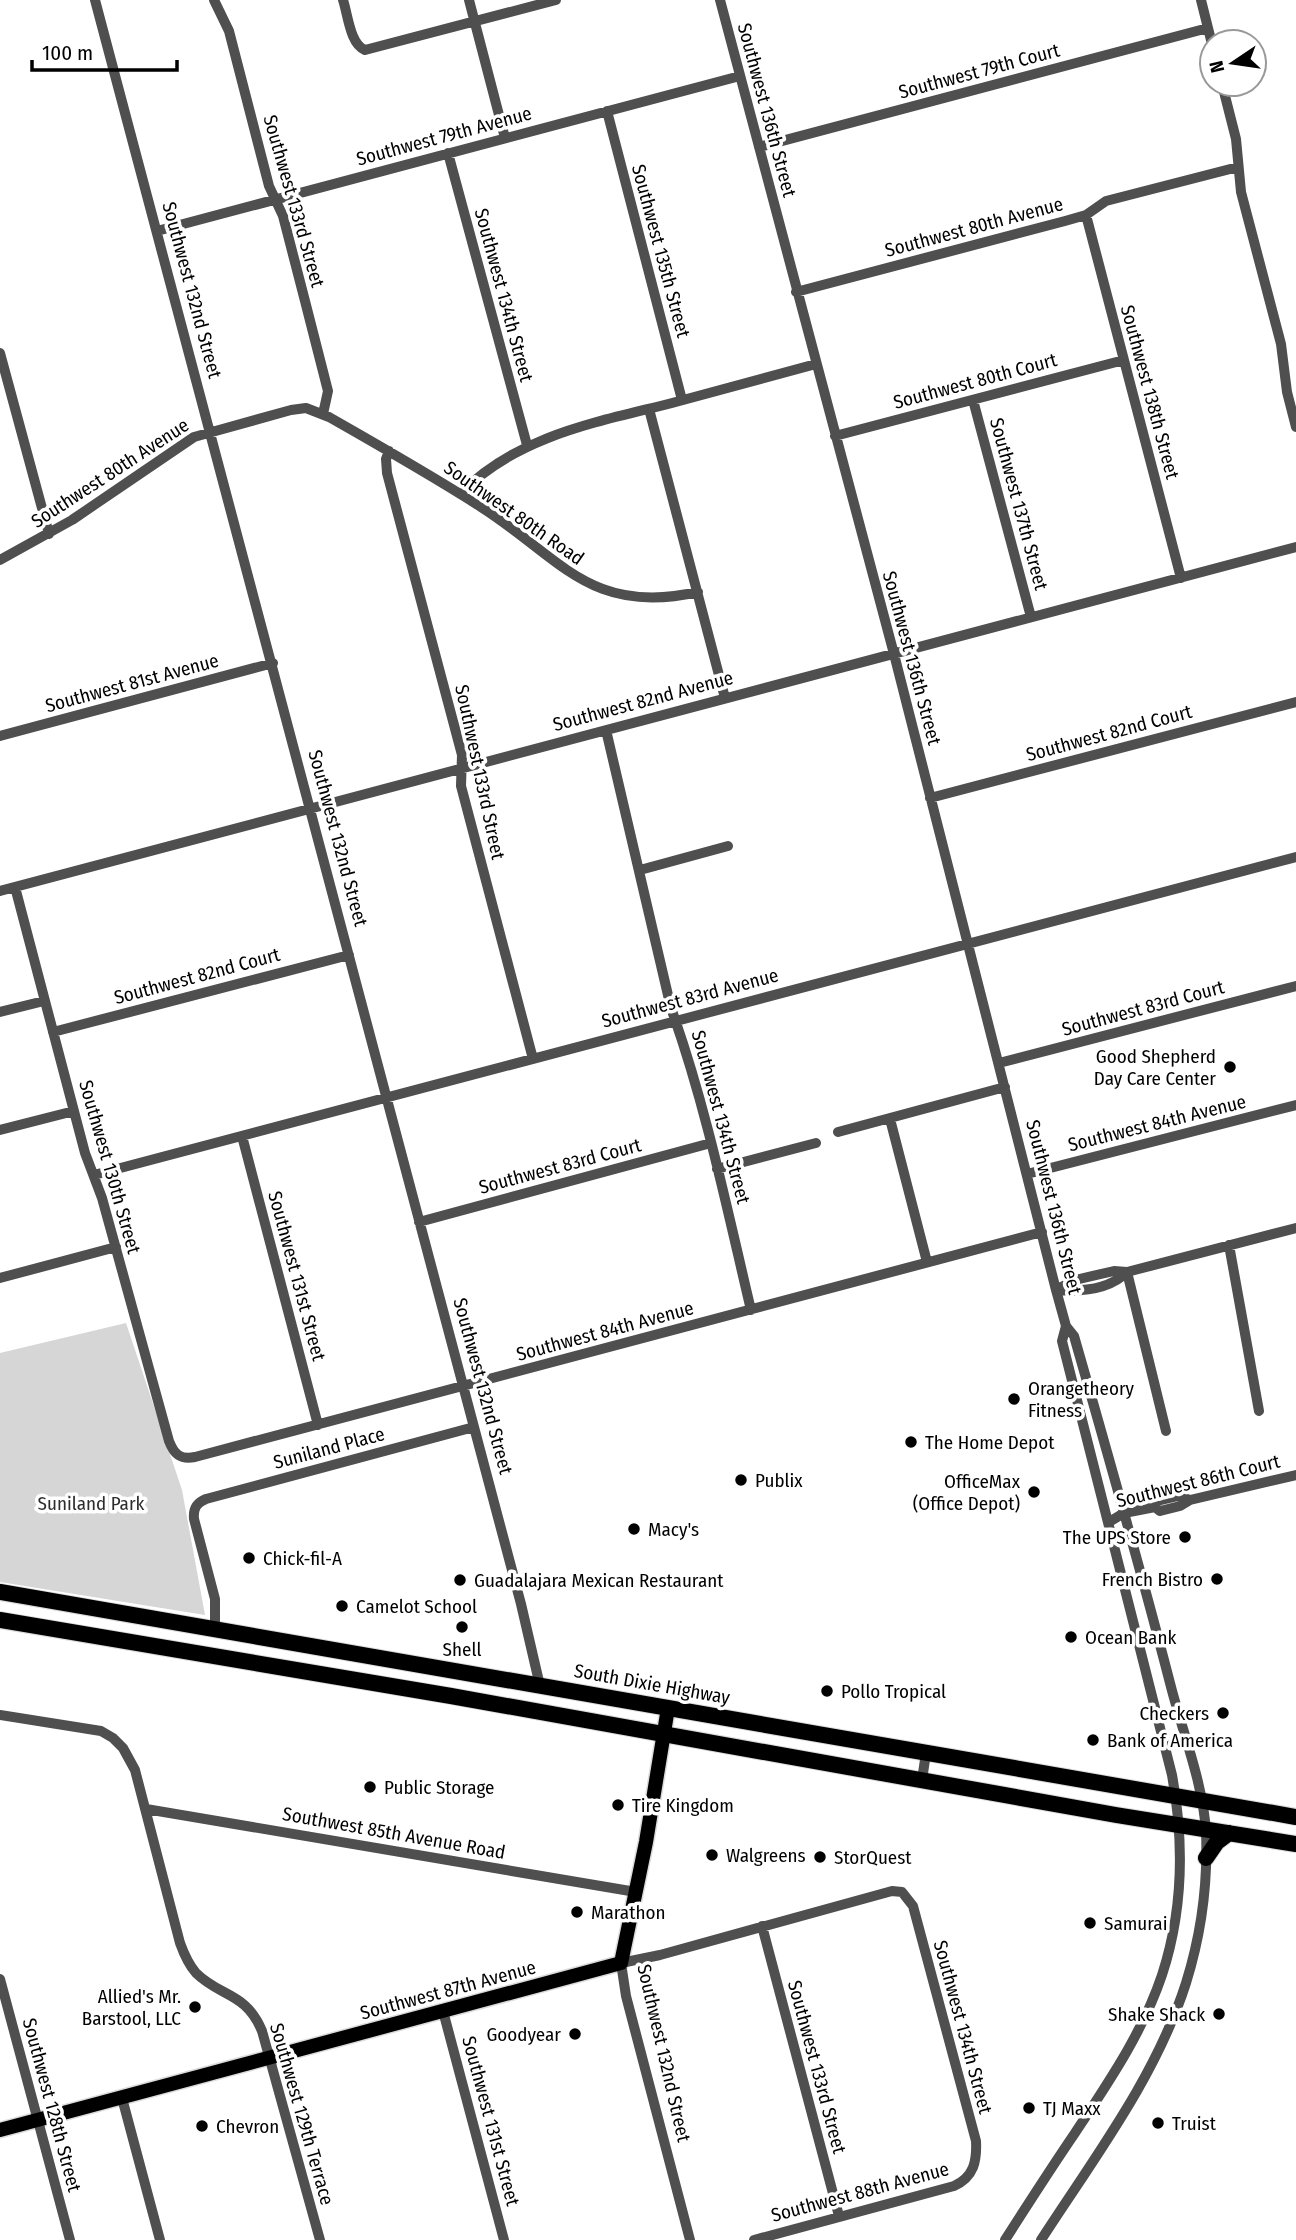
<svg xmlns="http://www.w3.org/2000/svg" width="1296" height="2240" font-family="'Fira Sans Condensed',sans-serif">
  <style>
    .green { fill: #d6d6d6 }
    .lines { fill: none; stroke-linecap: round; stroke-linejoin: round }
    .major-casing { stroke: #dbdbdb; stroke-width: 17 }
    .highway-casing { stroke: #dbdbdb; stroke-width: 18 }
    .minor { stroke: #4f4f4f; stroke-width: 10 }
    .major { stroke: #000; stroke-width: 14 }
    .highway { stroke: #000; stroke-width: 16 }
    .poi-dot { fill: #000; stroke: #fff; stroke-width: 2.5 }
    .labels { text-anchor: middle; dominant-baseline: central; stroke-width: 7; stroke-linejoin: round; paint-order: stroke }
    .street-label { font-size: 19px; fill: #000; stroke: #fff }
    .poi-label { font-size: 19px; fill: #000; stroke: #fff; text-anchor: start }
    .park-label { font-size: 19px; fill: #2d2d2d; stroke: #fff }
  </style>
  <rect width="100%" height="100%" fill="#fff"/>
  <path class="green" d="M126 1323 182 1490 205 1615 0 1582V1353Z"/>
  <g class="lines">
    <g class="major-casing">
      <path id="major" d="M0 2130 621 1963 646 1842 668 1708"/>
    </g>
    <g class="highway-casing">
      <path id="highway" d="M0 1592 1296 1817
        M0 1620 451 1696 1116 1815 1296 1844
        M1206 1858 1217 1842 1229 1833"/>
    </g>
    <path class="minor" d="M95 0 521 1604 540 1686
      M214 0 229 31 269 186 283 216 305 301 328 391 323 414
      M343 0C348 15 350 44 365 50L556 0
      M469 0 505 138
      M720 0 894 654 1056 1290 1066 1326 1074 1336C1107 1451 1140 1567 1170 1683 1182 1731 1203 1782 1206 1832 1208 1882 1201 1935 1186 1983 1156 2077 1094 2158 1041 2240
      M1201 0 1212 44
      M1222 84 1236 139 1241 192 1281 344 1287 392 1296 427
      M607 111 682 400
      M759 147 1208 28
      M448 153 527 445
      M1086 215 1181 578
      M157 231 740 76
      M796 292 1065 221 1086 215 1106 201 1238 167
      M0 353 49 534
      M973 400 1031 617
      M649 409 725 698
      M835 436 1124 360
      M389 451 386 459 387 473 462 755 461 786 533 1059
      M460 494C516 436 597 422 672 403 720 390 768 377 816 364
      M0 560 72 520 194 437 291 410 306 408 329 417C380 446 431 475 481 507 561 558 590 616 698 592
      M606 730 671 1008C706 1106 727 1209 751 1310
      M0 736 273 663
      M930 798 1296 702
      M640 870 728 846
      M15 887 85 1153 102 1198 169 1441C174 1454 180 1460 195 1457L1042 1232
      M0 891 1296 547
      M0 1012 44 1001
      M53 1032 349 955
      M999 1063 1296 986
      M890 1119 927 1262
      M0 1130 74 1111
      M838 1132 1005 1087
      M242 1136 318 1425
      M717 1169 816 1143
      M1027 1174 1296 1105
      M94 1175 1296 857
      M419 1222 711 1143
      M1229 1245 1259 1411
      M1114 1271 1127 1272C1109 1290 1081 1292 1056 1290L1075 1280Z
      M0 1278 116 1247
      M1166 1431 1127 1272 1296 1228
      M1155 1507 1157 1501 1178 1496 1190 1500
      M1109 1522 1124 1513 1155 1507 1160 1511 1180 1506 1190 1500 1296 1475
      M215 1629V1599L194 1519C193 1509 196 1503 206 1499L474 1427
      M0 1715 101 1731 113 1738 123 1748 135 1770 180 1943C184 1954 188 1964 196 1973 220 1997 246 1992 262 2031L320 2240
      M922 1780 926 1753
      M146 1809 636 1892
      M762 1926 839 2216
      M0 1979 70 2240
      M443 2011 504 2240
      M122 2098 160 2240
      M690 2240 626 1996 621 1963 660 1955 892 1891 902 1892 913 1906 976 2141C977 2161 974 2177 954 2186L754 2240
      M1005 2240C1028 2204 1051 2168 1075 2133 1108 2083 1143 2032 1162 1975 1183 1911 1184 1841 1172 1775L1062 1341 1066 1326"/>
    <use href="#major" class="major"/>
    <use href="#highway" class="highway"/>
  </g>
  <g class="poi-dot">
    <circle cx="1230" cy="1067" r="7"/>
    <circle cx="1014" cy="1399" r="7"/>
    <circle cx="911" cy="1442" r="7"/>
    <circle cx="741" cy="1480" r="7"/>
    <circle cx="1034" cy="1492" r="7"/>
    <circle cx="634" cy="1529" r="7"/>
    <circle cx="1185" cy="1537" r="7"/>
    <circle cx="249" cy="1558" r="7"/>
    <circle cx="1217" cy="1579" r="7"/>
    <circle cx="460" cy="1580" r="7"/>
    <circle cx="342" cy="1606" r="7"/>
    <circle cx="462" cy="1627" r="7"/>
    <circle cx="1071" cy="1637" r="7"/>
    <circle cx="827" cy="1691" r="7"/>
    <circle cx="1223" cy="1713" r="7"/>
    <circle cx="1093" cy="1740" r="7"/>
    <circle cx="370" cy="1787" r="7"/>
    <circle cx="618" cy="1805" r="7"/>
    <circle cx="712" cy="1855" r="7"/>
    <circle cx="820" cy="1857" r="7"/>
    <circle cx="577" cy="1912" r="7"/>
    <circle cx="1090" cy="1923" r="7"/>
    <circle cx="195" cy="2007" r="7"/>
    <circle cx="1219" cy="2014" r="7"/>
    <circle cx="575" cy="2034" r="7"/>
    <circle cx="1029" cy="2108" r="7"/>
    <circle cx="1158" cy="2123" r="7"/>
    <circle cx="202" cy="2126" r="7"/>
  </g>
  <g class="labels">
    <g class="street-label">
      <text transform="translate(979 71) rotate(-15)">Southwest 79th Court</text>
      <text transform="translate(767 110) rotate(75)">Southwest 136th Street</text>
      <text transform="translate(444 136) rotate(-15)">Southwest 79th Avenue</text>
      <text transform="translate(294 201) rotate(74)">Southwest 133rd Street</text>
      <text transform="translate(974 227) rotate(-15)">Southwest 80th Avenue</text>
      <text transform="translate(661 251) rotate(75)">Southwest 135th Street</text>
      <text transform="translate(192 290) rotate(75)">Southwest 132nd Street</text>
      <text transform="translate(504 295) rotate(75)">Southwest 134th Street</text>
      <text transform="translate(975 381) rotate(-15)">Southwest 80th Court</text>
      <text transform="translate(1150 392) rotate(75)">Southwest 138th Street</text>
      <text transform="translate(110 473) rotate(-33)">Southwest 80th Avenue</text>
      <text transform="translate(1019 504) rotate(75)">Southwest 137th Street</text>
      <text transform="translate(514 513) rotate(35)">Southwest 80th Road</text>
      <text transform="translate(912 658) rotate(75)">Southwest 136th Street</text>
      <text transform="translate(132 683) rotate(-15)">Southwest 81st Avenue</text>
      <text transform="translate(643 701) rotate(-15)">Southwest 82nd Avenue</text>
      <text transform="translate(1109 733) rotate(-15)">Southwest 82nd Court</text>
      <text transform="translate(480 772) rotate(78)">Southwest 133rd Street</text>
      <text transform="translate(338 838) rotate(75)">Southwest 132nd Street</text>
      <text transform="translate(197 976) rotate(-15)">Southwest 82nd Court</text>
      <text transform="translate(690 998) rotate(-15)">Southwest 83rd Avenue</text>
      <text transform="translate(1143 1008) rotate(-15)">Southwest 83rd Court</text>
      <text transform="translate(721 1117) rotate(75)">Southwest 134th Street</text>
      <text transform="translate(1157 1123) rotate(-14)">Southwest 84th Avenue</text>
      <text transform="translate(560 1166) rotate(-15)">Southwest 83rd Court</text>
      <text transform="translate(110 1167) rotate(74)">Southwest 130th Street</text>
      <text transform="translate(1054 1207) rotate(76)">Southwest 136th Street</text>
      <text transform="translate(297 1276) rotate(75)">Southwest 131st Street</text>
      <text transform="translate(605 1331) rotate(-15)">Southwest 84th Avenue</text>
      <text transform="translate(483 1386) rotate(75)">Southwest 132nd Street</text>
      <text transform="translate(329 1448) rotate(-15)">Suniland Place</text>
      <text transform="translate(1198 1481) rotate(-14)">Southwest 86th Court</text>
      <text transform="translate(652 1684) rotate(10)">South Dixie Highway</text>
      <text transform="translate(394 1833) rotate(10)">Southwest 85th Avenue Road</text>
      <text transform="translate(448 1990) rotate(-15)">Southwest 87th Avenue</text>
      <text transform="translate(963 2027) rotate(75)">Southwest 134th Street</text>
      <text transform="translate(664 2053) rotate(77)">Southwest 132nd Street</text>
      <text transform="translate(817 2067) rotate(75)">Southwest 133rd Street</text>
      <text transform="translate(52 2105) rotate(75)">Southwest 128th Street</text>
      <text transform="translate(302 2114) rotate(74)">Southwest 129th Terrace</text>
      <text transform="translate(491 2121) rotate(75)">Southwest 131st Street</text>
      <text transform="translate(860 2192) rotate(-15)">Southwest 88th Avenue</text>
    </g>
    <g class="poi-label">
      <text x="1216" y="1056" text-anchor="end">Good Shepherd<tspan x="1216" dy="22">Day Care Center</tspan></text>
      <text x="1028" y="1388">Orangetheory<tspan x="1028" dy="22">Fitness</tspan></text>
      <text x="925" y="1442">The Home Depot</text>
      <text x="755" y="1480">Publix</text>
      <text x="1020" y="1481" text-anchor="end">OfficeMax<tspan x="1020" dy="22">(Office Depot)</tspan></text>
      <text x="648" y="1529">Macy's</text>
      <text x="1171" y="1537" text-anchor="end">The UPS Store</text>
      <text x="263" y="1558">Chick-fil-A</text>
      <text x="1203" y="1579" text-anchor="end">French Bistro</text>
      <text x="474" y="1580">Guadalajara Mexican Restaurant</text>
      <text x="356" y="1606">Camelot School</text>
      <text x="1085" y="1637">Ocean Bank</text>
      <text x="462" y="1649" text-anchor="middle">Shell</text>
      <text x="841" y="1691">Pollo Tropical</text>
      <text x="1209" y="1713" text-anchor="end">Checkers</text>
      <text x="1107" y="1740">Bank of America</text>
      <text x="384" y="1787">Public Storage</text>
      <text x="632" y="1805">Tire Kingdom</text>
      <text x="726" y="1855">Walgreens</text>
      <text x="834" y="1857">StorQuest</text>
      <text x="591" y="1912">Marathon</text>
      <text x="1104" y="1923">Samurai</text>
      <text x="181" y="1996" text-anchor="end">Allied's Mr.<tspan x="181" dy="22">Barstool, LLC</tspan></text>
      <text x="1205" y="2014" text-anchor="end">Shake Shack</text>
      <text x="561" y="2034" text-anchor="end">Goodyear</text>
      <text x="1043" y="2108">TJ Maxx</text>
      <text x="1172" y="2123">Truist</text>
      <text x="216" y="2126">Chevron</text>
    </g>
    <g class="park-label">
      <text x="91" y="1503">Suniland Park</text>
    </g>
  </g>
  <g transform="translate(1233 63) rotate(257)"><circle r="33" fill="#ffffff" stroke="#999999" stroke-width="2"/>
  <path d="M0-5L12 26L0 18L-12 26Z" fill="#000000"/>
  <text y="-10" font-size="19" font-weight="bold" text-anchor="middle" fill="#000000">N</text>
  </g>
  <path d="M32 60v10h145v-10" fill="none" stroke="#000000" stroke-width="3.5"/>
  <text x="42" y="60" font-size="21" fill="#000000" stroke="#ffffff" stroke-width="5" paint-order="stroke">100 m</text>
</svg>
